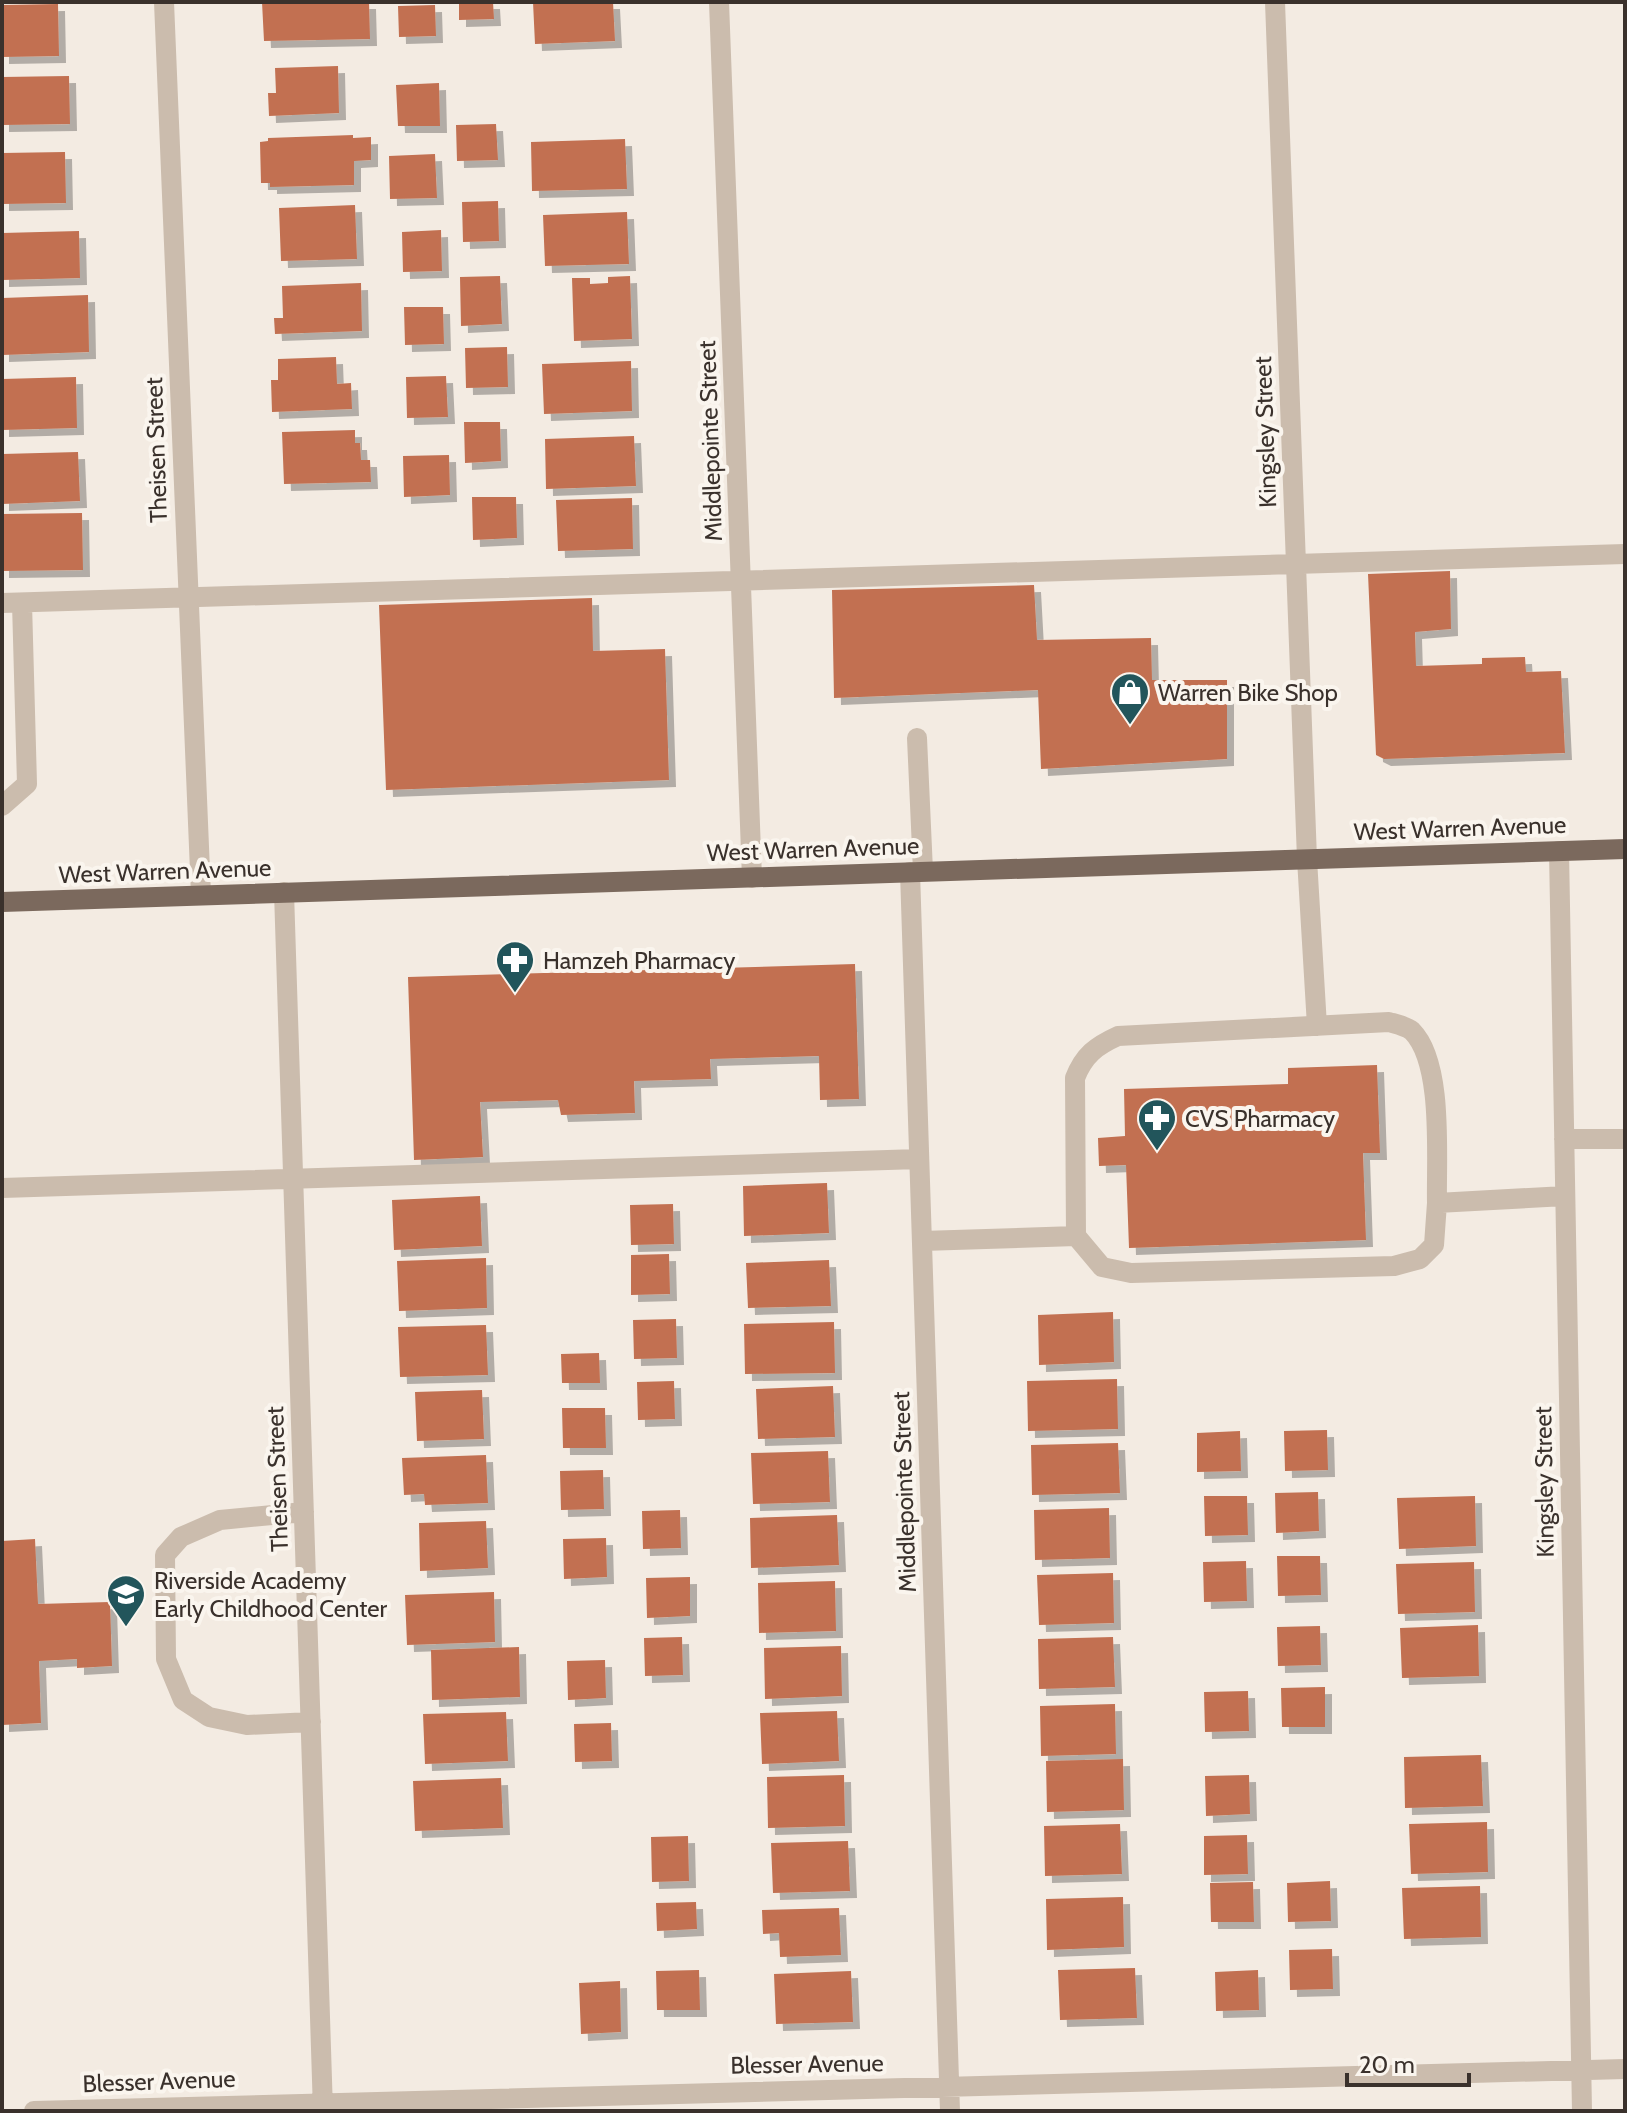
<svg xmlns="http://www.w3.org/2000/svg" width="1627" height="2113" font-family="Cabin,sans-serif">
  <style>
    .building { fill: #c27051; filter: url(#shadow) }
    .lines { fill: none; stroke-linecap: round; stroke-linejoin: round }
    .minor { stroke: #cbbcad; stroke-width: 20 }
    .major { stroke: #7b695d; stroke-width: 20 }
    .labels { text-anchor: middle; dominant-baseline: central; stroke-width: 8; stroke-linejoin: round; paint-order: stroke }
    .street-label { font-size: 24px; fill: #3a312c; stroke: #faf5ee }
    .poi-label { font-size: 24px; fill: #3a312c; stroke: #faf5ee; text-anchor: start }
  </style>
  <defs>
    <filter id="shadow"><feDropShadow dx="7" dy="7" stdDeviation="0" flood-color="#0004"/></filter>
  </defs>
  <rect width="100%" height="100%" fill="#f3ebe2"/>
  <path class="building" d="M262 2H369L370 39 264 41Z
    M459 2H493L494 19 459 20Z
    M533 2H613L615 41 535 44Z
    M58 4 59 56 2 57V5Z
    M435 5 436 36 399 37 398 6Z
    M338 66 339 113 269 116 268 93H276L275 68Z
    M69 76 70 124 2 125V77Z
    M439 83 440 126H398L396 85Z
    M496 124 498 160 457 161 456 125Z
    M353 135V138L371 137V160L354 161V185L270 187V183H261L260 142 268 141V138Z
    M625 139 627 189 532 191 531 142Z
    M65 152 66 203 2 204V153Z
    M435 154 437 198 390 199 389 156Z
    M498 201 499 241 463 242 462 202Z
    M355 205 357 259 281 261 279 208Z
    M627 212 629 264 545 266 543 215Z
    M441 230 442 271 403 272 402 232Z
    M79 231 80 278 2 280V233Z
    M500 276 502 324 461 326 460 277Z
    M630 276 632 339 574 341 572 278H590V284L608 283V277Z
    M361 283 362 331 275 334 274 318H283L282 286Z
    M88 295 89 352 2 355V298Z
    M404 307H443L444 344 405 345Z
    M507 347 508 387 466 388 465 348Z
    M336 357 337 384 351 383 352 409 272 412 271 380H278V359Z
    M631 361 632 411 544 414 542 364Z
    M446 376 448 417 407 418 406 377Z
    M76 377 77 428 2 430V379Z
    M464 422H500L501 461 465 463Z
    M355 430V443H360L361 460H370L371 482 284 484 282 432Z
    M634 436 636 486 546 489 545 439Z
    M78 452 80 501 2 504V454Z
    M449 455 450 495 404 497 403 456Z
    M472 497H516L517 538 473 540Z
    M632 498 633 549 558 551 556 500Z
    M82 513 83 570 2 571V514Z
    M1450 571 1451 629 1415 632 1416 666 1482 664V658L1525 657 1526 672 1561 671 1565 753 1384 759 1376 755 1368 574Z
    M1034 585 1037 640 1151 638 1152 680H1227V759L1041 769 1038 690 834 698 832 590Z
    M592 598 593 651 665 649 669 780 386 790 379 605Z
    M855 964 859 1099 820 1100 819 1056 710 1059 711 1079 634 1081 635 1113 561 1115 558 1100 480 1102 483 1157 414 1160 408 977Z
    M1377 1065 1380 1153H1363L1366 1240 1129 1248 1126 1165 1099 1166 1098 1138 1125 1136 1124 1089 1288 1084V1068Z
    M827 1183 829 1233 744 1236 743 1186Z
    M480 1196 482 1246 394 1250 392 1200Z
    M673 1204 674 1244 631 1245 630 1205Z
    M669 1254 670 1294 631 1295V1255Z
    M486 1258 487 1308 399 1311 397 1261Z
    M829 1260 831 1306 748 1308 746 1263Z
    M1113 1312 1114 1362 1039 1365 1038 1315Z
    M676 1319 677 1358 634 1359 633 1320Z
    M834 1322 835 1373 745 1374 744 1324Z
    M486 1325 488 1375 400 1377 398 1327Z
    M599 1353 600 1383H562L561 1354Z
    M1117 1379 1118 1429 1028 1431 1027 1381Z
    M674 1381 675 1419 638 1420 637 1382Z
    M833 1386 835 1437 758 1439 756 1389Z
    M482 1390 484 1439 417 1441 415 1392Z
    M562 1408H605L606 1448H563Z
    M1327 1430 1328 1470 1285 1471 1284 1431Z
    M1240 1431 1241 1471 1197 1472V1433Z
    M1118 1443 1120 1493 1032 1495 1031 1445Z
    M828 1451 830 1502 753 1504 751 1453Z
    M486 1455 488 1503 425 1505 424 1494 404 1495 402 1458Z
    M603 1470 604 1509 561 1510 560 1471Z
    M1318 1492 1319 1531 1276 1533 1275 1493Z
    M1204 1496H1247L1248 1535 1205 1536Z
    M1475 1496 1476 1546 1399 1549 1397 1498Z
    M1109 1508 1110 1558 1035 1560 1034 1510Z
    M680 1510 681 1548 643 1549 642 1511Z
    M837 1515 839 1565 751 1568 750 1518Z
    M486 1521 488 1568 420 1571 419 1523Z
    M606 1538 607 1577 564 1579 563 1539Z
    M35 1539 38 1604 110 1602 112 1666 77 1668V1659L39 1661 41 1723 2 1725V1541Z
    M1277 1556H1320L1321 1595 1278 1596Z
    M1246 1561 1247 1601 1204 1602 1203 1562Z
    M1474 1562 1475 1612 1398 1614 1396 1564Z
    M1113 1573 1114 1623 1039 1625 1037 1575Z
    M690 1577V1616L647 1618 646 1578Z
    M835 1581 836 1631 759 1633 758 1583Z
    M494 1592 495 1642 407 1645 405 1595Z
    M1478 1625 1479 1676 1402 1678 1400 1628Z
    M1320 1626 1321 1665 1278 1666 1277 1627Z
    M682 1637 683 1675 645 1676 644 1638Z
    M1113 1637 1115 1687 1039 1689 1038 1639Z
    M841 1646 842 1696 765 1699 764 1648Z
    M519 1647 520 1697 432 1700 431 1650Z
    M605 1660 606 1698 568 1700 567 1661Z
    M1325 1687V1727H1282L1281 1688Z
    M1248 1691 1249 1731 1205 1732 1204 1692Z
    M1115 1704 1116 1754 1041 1756 1040 1706Z
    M837 1711 839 1761 762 1764 760 1713Z
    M506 1712 508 1761 425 1764 423 1714Z
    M611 1723 612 1761 575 1762 574 1724Z
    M1481 1755 1483 1806 1405 1808 1404 1757Z
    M1123 1759 1124 1810 1047 1812 1046 1761Z
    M844 1775 845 1826 768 1828 767 1777Z
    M1249 1775 1250 1814 1206 1816 1205 1776Z
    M501 1778 503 1828 415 1831 413 1781Z
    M1487 1822 1488 1872 1411 1874 1409 1824Z
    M1120 1824 1122 1874 1045 1876 1044 1826Z
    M1247 1835 1248 1874 1204 1875V1836Z
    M688 1836 689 1881 652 1882 651 1837Z
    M848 1841 850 1891 773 1893 771 1843Z
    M1330 1881 1331 1921 1288 1922 1287 1883Z
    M1253 1882 1254 1922H1211L1210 1883Z
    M1480 1886 1481 1937 1404 1939 1402 1888Z
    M1123 1897 1124 1947 1047 1950 1046 1899Z
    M696 1902 697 1929 657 1931 656 1903Z
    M839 1908 841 1955 780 1957 779 1933 763 1934 762 1910Z
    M1332 1949 1333 1989 1290 1990 1289 1950Z
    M1135 1968 1137 2018 1060 2020 1058 1970Z
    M699 1970 700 2010H657L656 1971Z
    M1258 1970 1259 2010 1216 2011 1215 1972Z
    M851 1971 853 2022 776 2024 774 1974Z
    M620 1981 621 2032 581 2034 579 1983Z"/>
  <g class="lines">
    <path class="minor" d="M164 2 201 895
      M719 2 752 878
      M1275 2 1307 859 1317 1026
      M2 603 1625 554
      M917 738 923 871
      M2 806 27 784 22 603
      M1559 851 1582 2111
      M910 872 950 2111
      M284 892 323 2111
      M1564 1139H1625
      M2 1188 919 1159
      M1076 1236 1102 1267 1131 1273 1394 1266 1420 1259 1434 1245 1437 1203
      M922 1241 1076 1236 1075 1078C1084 1055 1096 1046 1118 1036L1389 1022C1396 1024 1406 1026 1412 1031 1444 1063 1436 1158 1437 1203L1565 1196
      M304 1512 220 1520 181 1537 165 1555 166 1659 183 1700 209 1717 247 1725 311 1722
      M34 2111 1625 2069"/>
    <path class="major" d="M2 902 1625 849"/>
  </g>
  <defs>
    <g id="shop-pin" transform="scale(2)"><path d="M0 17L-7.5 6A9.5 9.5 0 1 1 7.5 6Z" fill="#22555b" stroke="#faf5ee"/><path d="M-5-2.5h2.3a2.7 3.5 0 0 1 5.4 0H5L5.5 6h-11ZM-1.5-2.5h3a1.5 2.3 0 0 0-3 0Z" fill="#fff"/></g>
    <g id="pharmacy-pin" transform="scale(2)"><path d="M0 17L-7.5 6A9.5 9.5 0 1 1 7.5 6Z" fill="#22555b" stroke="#faf5ee"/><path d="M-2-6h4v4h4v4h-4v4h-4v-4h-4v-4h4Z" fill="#fff"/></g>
    <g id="school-pin" transform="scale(2)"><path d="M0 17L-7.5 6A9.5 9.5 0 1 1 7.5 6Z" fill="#22555b" stroke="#faf5ee"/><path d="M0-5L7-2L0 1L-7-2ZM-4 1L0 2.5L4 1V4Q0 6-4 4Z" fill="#fff"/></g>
  </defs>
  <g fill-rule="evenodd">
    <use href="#shop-pin" x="1130" y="692"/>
    <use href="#pharmacy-pin" x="515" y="960"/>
    <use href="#pharmacy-pin" x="1157" y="1118"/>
    <use href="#school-pin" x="126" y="1594"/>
  </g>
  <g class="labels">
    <g class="street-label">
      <text transform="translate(1265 432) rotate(-92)">Kingsley Street</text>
      <text transform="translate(710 441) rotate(-92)">Middlepointe Street</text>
      <text transform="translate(156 450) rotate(-92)">Theisen Street</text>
      <text transform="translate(1460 828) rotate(-2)">West Warren Avenue</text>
      <text transform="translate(813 849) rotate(-2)">West Warren Avenue</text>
      <text transform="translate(165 871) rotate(-2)">West Warren Avenue</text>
      <text transform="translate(277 1479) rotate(-92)">Theisen Street</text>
      <text transform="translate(1544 1482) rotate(-91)">Kingsley Street</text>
      <text transform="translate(904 1492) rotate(-92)">Middlepointe Street</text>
      <text transform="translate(807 2064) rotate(-1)">Blesser Avenue</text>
      <text transform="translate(159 2081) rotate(-2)">Blesser Avenue</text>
    </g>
    <g class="poi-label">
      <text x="1158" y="692">Warren Bike Shop</text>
      <text x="543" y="960">Hamzeh Pharmacy</text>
      <text x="1185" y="1118">CVS Pharmacy</text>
      <text x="154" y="1580">Riverside Academy<tspan x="154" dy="28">Early Childhood Center</tspan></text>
    </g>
  </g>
  <rect width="1627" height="2113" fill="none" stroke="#3a312c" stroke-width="8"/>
  <path d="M1347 2073v12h122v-12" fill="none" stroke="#3a312c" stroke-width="4"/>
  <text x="1359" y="2073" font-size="24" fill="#3a312c" stroke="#faf5ee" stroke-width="6" paint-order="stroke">20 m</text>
</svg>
